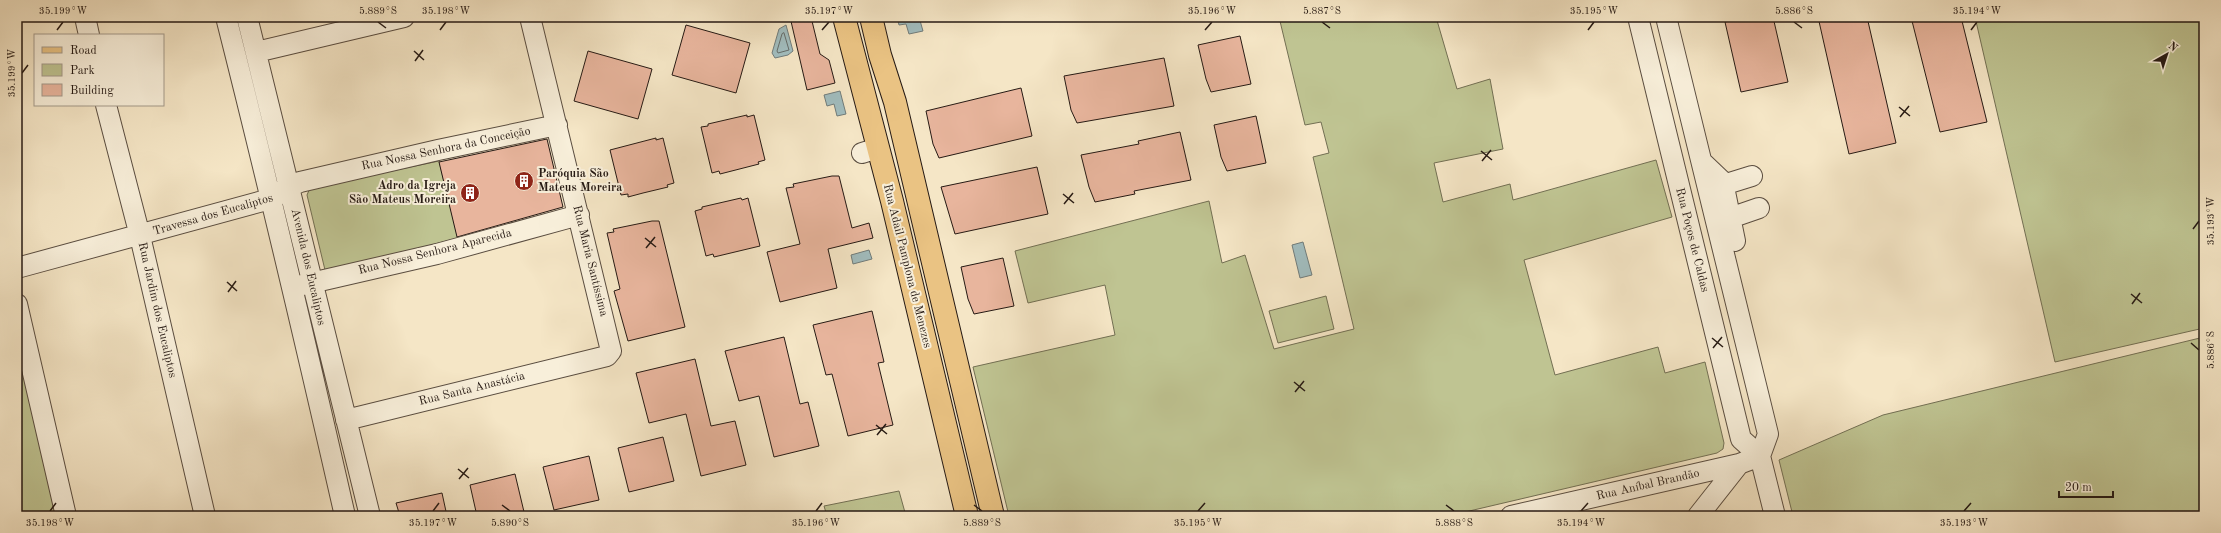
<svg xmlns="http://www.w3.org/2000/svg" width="2221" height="533" font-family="'Old Standard TT',serif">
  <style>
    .green { fill: #bfc492; stroke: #726f53 }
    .water { fill: #a1bdbf; stroke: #707c7b }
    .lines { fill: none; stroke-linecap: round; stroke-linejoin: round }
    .shore { stroke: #646c6a; stroke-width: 1 }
    .building { fill: #e8b59d; stroke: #261a14 }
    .minor-casing { stroke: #5a4d40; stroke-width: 22 }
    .major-casing { stroke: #261a14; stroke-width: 24 }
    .minor { stroke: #f8efda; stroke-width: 20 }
    .major { stroke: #eac383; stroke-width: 22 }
    .ticks { fill: none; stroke: #261a14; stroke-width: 1.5 }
    .labels { text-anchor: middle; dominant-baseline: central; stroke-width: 4; stroke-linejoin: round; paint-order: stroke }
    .street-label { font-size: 12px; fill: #261a14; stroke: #f8efda }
    .poi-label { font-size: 12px; font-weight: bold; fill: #261a14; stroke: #f8efda; text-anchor: start }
    .neatline { fill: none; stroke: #261a14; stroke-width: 1.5 }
    .ticks-label { font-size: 10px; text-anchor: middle; fill: #261a14 }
  </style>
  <rect width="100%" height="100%" fill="#f5e6c6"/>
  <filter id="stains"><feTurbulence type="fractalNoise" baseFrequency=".005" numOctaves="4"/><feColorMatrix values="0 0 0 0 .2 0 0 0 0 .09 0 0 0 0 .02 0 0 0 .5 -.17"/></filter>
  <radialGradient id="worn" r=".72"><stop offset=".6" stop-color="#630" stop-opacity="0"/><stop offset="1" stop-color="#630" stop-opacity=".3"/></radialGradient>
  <path class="green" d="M1279 17H1436L1457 89 1490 79 1503 149 1434 163 1443 202 1510 184 1513 200 1656 160 1672 217 1524 260 1555 375 1658 347 1665 373 1705 362 1724 443 1723 449 1717 453 1448 516H1009L973 367 1115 335 1105 285 1028 303 1015 251 1209 201 1222 263 1245 255 1274 349 1354 329 1313 157 1329 153 1321 122 1305 125Z
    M1975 17H2204V328L2055 362Z
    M439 161 458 238 335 270H325L307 195 310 188Z
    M1326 296 1334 329 1278 343 1269 311Z
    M2204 337V516H1793L1779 460 1883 415Z
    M17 348 58 516H17Z
    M899 491 906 516H827L824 506Z"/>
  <path class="water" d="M897 17H909L910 19 919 17 923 31 909 34 906 24 899 25Z
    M786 25 793 51 788 55 775 58 772 53 779 29Z
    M840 91 846 114 837 116 834 104 827 106 824 95Z
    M1303 242 1312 275 1300 278 1292 245Z
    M869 250 872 259 853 264 851 255Z"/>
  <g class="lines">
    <path class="shore" d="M784 33 789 50 778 53 777 51 782 34Z"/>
  </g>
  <path class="building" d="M790 17H811L820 54 829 60 835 83 807 90Z
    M1747 17H1773L1788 82 1741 92 1725 22Z
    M1818 17H1867L1896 143 1849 154Z
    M1911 17H1961L1987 122 1940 132Z
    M686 25 750 43 736 93 672 75Z
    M1240 36 1251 84 1211 92 1206 79 1198 45Z
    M588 51 652 69 638 119 574 101Z
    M1164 58 1174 106 1077 123 1071 110 1064 76Z
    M1021 88 1032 136 939 158 933 144 926 111Z
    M747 115V117L754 115 765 160 758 162 759 164 720 174 719 171 712 173 701 127 708 126V124Z
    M1256 116 1266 163 1227 171 1221 157 1214 125Z
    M1180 132 1191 180 1134 191 1135 194 1095 202 1089 187 1081 155 1139 144 1138 141Z
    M656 138V140L663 138 674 183 667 185 668 187 643 193 628 197V194L621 195 610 150Z
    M547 139 563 207 457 237 439 162Z
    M1037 167 1048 214 955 234 941 187Z
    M832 176H839L852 228 869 223 873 238 828 249 837 288 780 302 767 252 800 244 786 188 794 187 793 184Z
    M741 198 742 200 748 198 760 246 714 257 713 254 706 256 695 211 702 209V207Z
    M652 221H659L685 327 628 341 614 291 620 289 607 233 614 232 613 229Z
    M1003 258 1014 306 974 314 968 299 961 267Z
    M872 311 884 362 878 363 893 425 848 436 832 374 826 375 813 325Z
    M784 337 800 404 808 402 819 446 774 457 759 396 739 401 725 351Z
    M695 359 711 426 735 421 746 465 701 476 686 414 649 423 636 373Z
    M663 437 674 481 629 492 618 448Z
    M589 456 599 500 554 510 543 467Z
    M515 474 525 516H477L470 485Z
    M442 493 447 516H400L396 503Z"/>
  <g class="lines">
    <g class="minor-casing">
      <path id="minor" d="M85 17 89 35
        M226 17C268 183 307 349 345 516
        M247 17 370 516
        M1638 17 1741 439 1760 456
        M1666 17 1768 434 1760 456 1775 516
        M256 52 404 17
        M106 105 140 236 205 516
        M862 153 878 148
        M1702 162 1723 182 1735 241
        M1723 185 1752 176
        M1730 218 1759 208
        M17 268 274 198 284 189 300 182 438 150 557 125
        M298 286 437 254 579 215
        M17 304 66 516
        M346 420 607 356 611 351 530 17
        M1511 516 1739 464 1760 456
        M1698 516 1739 464"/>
    </g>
    <g class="major-casing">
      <path id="major" d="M844 17 892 201 967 516
        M871 17 880 55 895 102 993 516"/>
    </g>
    <use href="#minor" class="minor"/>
    <use href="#major" class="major"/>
  </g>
  <path class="ticks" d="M378 22 386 28M1322 22 1330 28M1794 22 1802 28M57 30 63 22M440 30 446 22M822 30 829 22M1205 30 1212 22M1588 30 1594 22M1971 30 1977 22M414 51 424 60M415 61 423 50M22 73 28 65M1899 107 1910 116M1900 117 1909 106M1481 151 1492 160M1482 161 1491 150M1063 194 1074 203M1064 204 1073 193M2193 229 2199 221M645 238 656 247M646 248 655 237M227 282 237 291M228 292 236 281M2131 294 2142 303M2132 304 2140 293M1712 338 1723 347M2191 343 2199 350M1713 348 1722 337M1294 382 1305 391M1295 392 1304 381M876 425 887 434M877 435 886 424M458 469 469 478M459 479 468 468M502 505 510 511M974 505 982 511M1446 505 1454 511M50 511 56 503M433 511 439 503M816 511 822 503M1198 511 1205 503M1581 511 1588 503M1964 511 1971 503"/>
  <defs>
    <g id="building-disc" transform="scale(1)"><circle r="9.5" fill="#8f2418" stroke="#f8efda"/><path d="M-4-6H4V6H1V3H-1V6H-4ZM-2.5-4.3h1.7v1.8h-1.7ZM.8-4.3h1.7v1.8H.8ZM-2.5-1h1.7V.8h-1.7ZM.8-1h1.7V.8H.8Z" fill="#fff"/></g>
  </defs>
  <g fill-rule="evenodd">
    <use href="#building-disc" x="524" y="181"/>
    <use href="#building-disc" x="470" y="193"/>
  </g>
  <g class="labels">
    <g class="street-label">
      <text transform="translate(446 149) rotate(-12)">Rua Nossa Senhora da Conceição</text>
      <text transform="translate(213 215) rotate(-16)">Travessa dos Eucaliptos</text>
      <text transform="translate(1692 240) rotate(76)">Rua Poços de Caldas</text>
      <text transform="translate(435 252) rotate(-14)">Rua Nossa Senhora Aparecida</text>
      <text transform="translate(590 261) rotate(76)">Rua Maria Santíssima</text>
      <text transform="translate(907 266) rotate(76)">Rua Adail Pamplona de Menezes</text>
      <text transform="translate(308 267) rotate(77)">Avenida dos Eucaliptos</text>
      <text transform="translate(157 310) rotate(77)">Rua Jardim dos Eucaliptos</text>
      <text transform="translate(472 389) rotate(-14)">Rua Santa Anastácia</text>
      <text transform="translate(1648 485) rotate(-13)">Rua Aníbal Brandão</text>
    </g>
    <g class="poi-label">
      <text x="538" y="174">Paróquia São<tspan x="538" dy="14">Mateus Moreira</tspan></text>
      <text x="456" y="186" text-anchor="end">Adro da Igreja<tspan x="456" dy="14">São Mateus Moreira</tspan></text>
    </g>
  </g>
  <rect width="2221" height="533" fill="none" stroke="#f5e6c6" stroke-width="44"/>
  <rect x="34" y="34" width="130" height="72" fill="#f8efda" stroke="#a49a8b"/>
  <rect x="42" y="47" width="20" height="6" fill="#eac383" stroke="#a49a8b"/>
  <text x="70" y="54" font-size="12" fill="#261a14">Road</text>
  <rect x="42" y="64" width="20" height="12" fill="#bfc492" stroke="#a49a8b"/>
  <text x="70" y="74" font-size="12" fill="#261a14">Park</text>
  <rect x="42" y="84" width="20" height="12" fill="#e8b59d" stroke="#a49a8b"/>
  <text x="70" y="94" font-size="12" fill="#261a14">Building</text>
  <g transform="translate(2167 54) rotate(39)" stroke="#f8efda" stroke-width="3" paint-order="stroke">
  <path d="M0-3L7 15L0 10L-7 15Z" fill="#261a14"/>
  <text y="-6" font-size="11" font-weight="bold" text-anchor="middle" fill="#261a14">N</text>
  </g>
  <path d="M2059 491v6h54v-6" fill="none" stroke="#261a14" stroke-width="2"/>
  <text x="2065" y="491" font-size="12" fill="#261a14" stroke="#f8efda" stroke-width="3" paint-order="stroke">20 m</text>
  <rect x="22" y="22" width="2177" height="489" class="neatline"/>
  <g class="ticks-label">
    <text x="63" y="14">35.199°W</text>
    <text x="378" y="14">5.889°S</text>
    <text x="446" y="14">35.198°W</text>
    <text x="829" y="14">35.197°W</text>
    <text x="1212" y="14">35.196°W</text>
    <text x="1322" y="14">5.887°S</text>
    <text x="1594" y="14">35.195°W</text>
    <text x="1794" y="14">5.886°S</text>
    <text x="1977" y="14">35.194°W</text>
    <text transform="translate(11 73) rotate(-90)" y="4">35.199°W</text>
    <text transform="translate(2210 221) rotate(-90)" y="4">35.193°W</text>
    <text transform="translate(2210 350) rotate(-90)" y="4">5.886°S</text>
    <text x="50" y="526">35.198°W</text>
    <text x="433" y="526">35.197°W</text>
    <text x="510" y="526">5.890°S</text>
    <text x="816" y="526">35.196°W</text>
    <text x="982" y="526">5.889°S</text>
    <text x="1198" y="526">35.195°W</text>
    <text x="1454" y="526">5.888°S</text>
    <text x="1581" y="526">35.194°W</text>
    <text x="1964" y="526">35.193°W</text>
  </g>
  <rect width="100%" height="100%" filter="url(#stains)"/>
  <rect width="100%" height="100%" fill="url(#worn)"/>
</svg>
